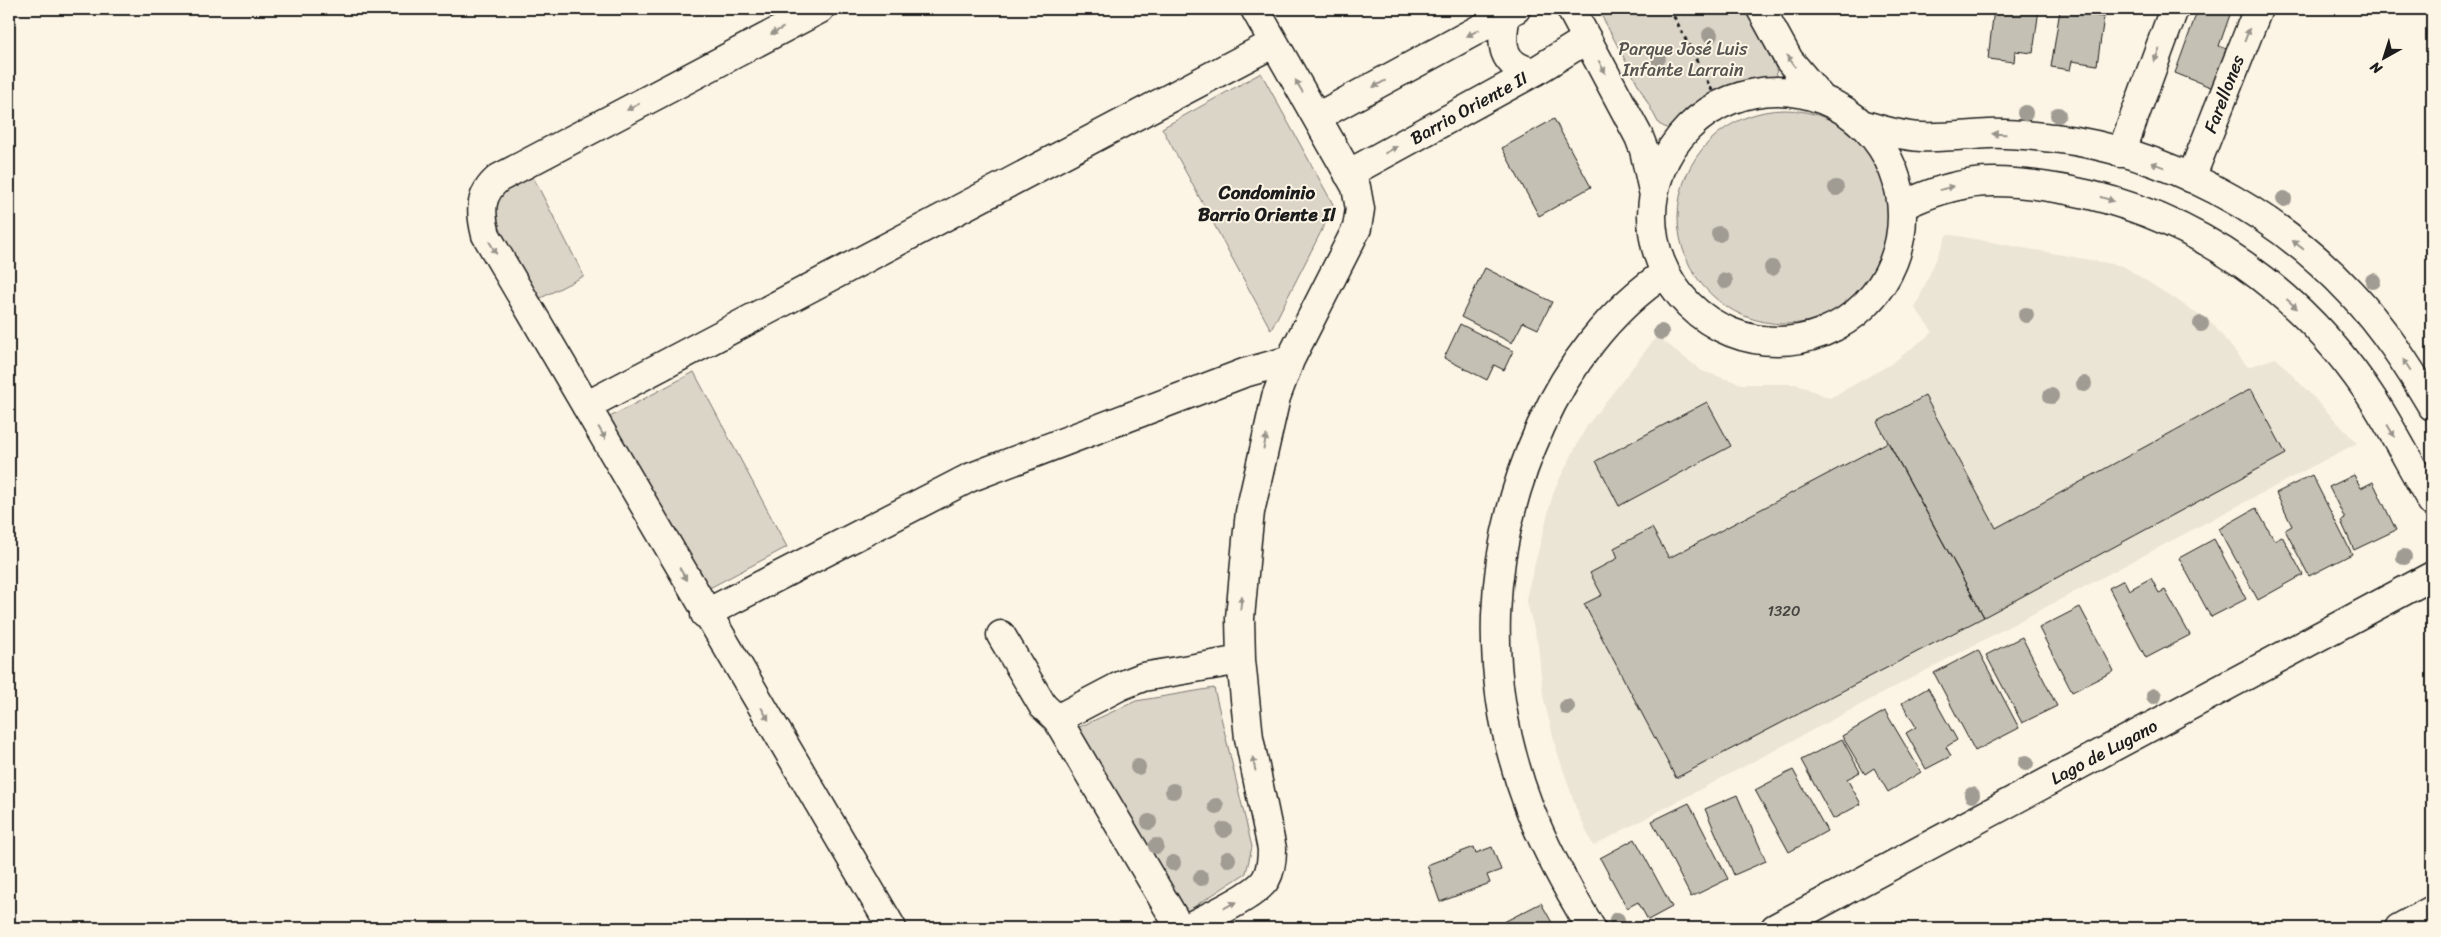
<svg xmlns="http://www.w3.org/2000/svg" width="2441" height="937" font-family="Sriracha,sans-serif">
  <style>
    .built { fill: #ebe5d6 }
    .green { fill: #dbd5c8; stroke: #7c7872 }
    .building { fill: #c4c0b3; stroke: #1c1c1c }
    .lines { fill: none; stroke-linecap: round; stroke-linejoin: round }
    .minor-casing { stroke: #1c1c1c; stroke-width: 31 }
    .tertiary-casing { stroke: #1c1c1c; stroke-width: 31 }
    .path { stroke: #1c1c1c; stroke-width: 3; stroke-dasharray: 4 4; stroke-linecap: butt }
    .minor { stroke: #fcf5e5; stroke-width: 28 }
    .tertiary { stroke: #fcf5e5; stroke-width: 28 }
    .tree { fill: #a09c93 }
    .oneway { fill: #97938b }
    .labels { text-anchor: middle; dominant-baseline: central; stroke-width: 4; stroke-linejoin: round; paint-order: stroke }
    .number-label { font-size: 15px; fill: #464542 }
    .park-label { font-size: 18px; fill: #555450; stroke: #fcf5e5 }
    .street-label { font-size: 18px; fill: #1c1c1c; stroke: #fcf5e5 }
    .neighbourhood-label { font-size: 19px; font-weight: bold; fill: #1c1c1c; stroke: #fcf5e5 }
  </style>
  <rect width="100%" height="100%" fill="#fcf5e5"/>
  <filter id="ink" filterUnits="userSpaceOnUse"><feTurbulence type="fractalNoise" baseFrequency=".02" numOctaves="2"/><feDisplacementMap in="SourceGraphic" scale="10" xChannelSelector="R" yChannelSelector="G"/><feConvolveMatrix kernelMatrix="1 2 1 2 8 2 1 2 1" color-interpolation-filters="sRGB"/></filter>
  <g filter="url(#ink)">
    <path class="built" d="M1947 234 2123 266 2211 322 2248 367 2276 358 2357 443 1593 846 1576 808 1556 748 1543 696 1538 645 1526 598 1554 490 1586 427 1657 336 1702 371 1742 384H1796L1830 398 1891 364 1933 332 1915 308Z"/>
    <path class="green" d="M1598 9H1745L1776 68 1777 76 1767 83 1740 87 1708 103 1684 124 1670 130 1659 124Z
      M1261 73 1334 206 1271 330 1162 128Z
      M1678 217a107 107 0 1 1 214 0a107 107 0 1 1-214 0Z
      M530 171 584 276 535 301 496 226 495 211 499 197 507 184Z
      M694 372 787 547 702 592 610 417Z
      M1214 688 1252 847 1246 873 1183 914 1075 729 1136 701Z"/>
    <path class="building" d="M1994 9H2039L2033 53 2015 51 2014 62 1988 59Z
      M2198 9H2232L2219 46 2227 49 2213 88 2175 73Z
      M2060 10 2104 17 2097 65 2072 61 2070 70 2051 67Z
      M1554 119 1591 187 1539 216 1502 148Z
      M1485 268 1552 302 1538 329 1523 322 1512 343 1461 317Z
      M1460 324 1513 351 1504 370 1494 365 1487 380 1444 358Z
      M2251 389 2286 454 1984 617 1877 422 1925 396 1996 528Z
      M1707 402 1731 446 1619 506 1596 461Z
      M1888 442 1984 617 1676 778 1584 604 1602 595 1590 573 1618 558 1614 548 1652 528 1669 558Z
      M2312 475 2352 554 2309 576 2285 530 2292 526 2276 493Z
      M2354 475 2361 488 2373 482 2396 530 2354 550 2341 521 2345 519 2329 487Z
      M2256 508 2274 540 2282 536 2303 575 2258 600 2219 529Z
      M2214 539 2246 599 2211 617 2179 558Z
      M2151 578 2159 593 2165 590 2190 635 2146 658 2109 588 2124 580 2129 590Z
      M2080 607 2114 671 2072 692 2039 628Z
      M2022 637 2057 706 2022 723 1986 655Z
      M1978 650 2019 728 1975 751 1934 673Z
      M1928 688 1957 740 1946 747 1951 756 1926 769 1906 733 1916 727 1902 703Z
      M1885 711 1921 772 1888 792 1874 768 1865 774 1842 736Z
      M1842 739 1860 772 1847 779 1861 804 1833 819 1801 760Z
      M1793 770 1827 831 1789 852 1755 790Z
      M1737 795 1766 861 1734 875 1705 809Z
      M1689 803 1728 879 1691 897 1652 821Z
      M1635 839 1672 907 1648 920 1638 902 1627 908 1600 858Z
      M1474 847 1476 853 1492 847 1501 870 1487 875 1490 883 1440 902 1427 865Z
      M1541 903 1555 928H1505L1502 923Z"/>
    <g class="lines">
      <g class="minor-casing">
        <path id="minor" d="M820 9 499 178C479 194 480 212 486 235L892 928
          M1506 15C1500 44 1501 66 1534 72
          M1317 117 1516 9
          M2121 153 2174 9
          M1348 174 1534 72 1587 39
          M2191 178 2258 9
          M586 406 1274 43
          M705 614 969 478 1244 373 1290 360
          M1001 635 1043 706 1057 719 1180 928
          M1057 719 1120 686 1143 677 1241 660
          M1187 928C1205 918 1256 896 1266 879 1271 870 1272 859 1272 849L1249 738 1241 660 1240 618 1247 540 1250 512 1276 397 1290 360 1357 228 1360 209 1356 187 1255 9
          M1591 928C1568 890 1545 849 1529 807 1481 681 1485 549 1541 426 1568 366 1610 310 1665 273
          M1775 928 2432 576
          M2399 928 2432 910"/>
      </g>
      <g class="tertiary-casing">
        <path id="tertiary" d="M1571 9 1639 137 1644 150 1653 191
          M1761 9 1789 60 1822 99
          M1652 216a125 125 0 1 1 250 0a125 125 0 1 1-250 0Z
          M1862 124C1881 130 1901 136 1921 137 1944 138 1967 135 1989 134 2011 133 2033 136 2054 138 2164 151 2275 211 2351 293 2383 327 2408 366 2432 406
          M1902 206C1963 176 2002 178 2067 190 2196 214 2305 293 2376 404 2396 436 2413 470 2432 502"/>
      </g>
      <path class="path" d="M1670 9 1719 104"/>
      <use href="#minor" class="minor"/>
      <use href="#tertiary" class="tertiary"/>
    </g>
    <g class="tree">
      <circle cx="1710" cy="35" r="8"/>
      <circle cx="1658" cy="58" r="8"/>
      <circle cx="2025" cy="113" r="8"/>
      <circle cx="2058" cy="115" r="8"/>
      <circle cx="1836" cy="188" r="8"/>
      <circle cx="2284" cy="199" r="8"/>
      <circle cx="1719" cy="234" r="8"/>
      <circle cx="1772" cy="268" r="8"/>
      <circle cx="1725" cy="281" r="8"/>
      <circle cx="2373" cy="281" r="8"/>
      <circle cx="2026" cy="315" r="8"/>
      <circle cx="2201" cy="324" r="8"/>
      <circle cx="1661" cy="332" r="8"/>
      <circle cx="2084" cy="384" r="8"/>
      <circle cx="2051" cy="396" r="8"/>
      <circle cx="2404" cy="557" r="8"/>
      <circle cx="2154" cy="696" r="8"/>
      <circle cx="1567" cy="707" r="8"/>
      <circle cx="2026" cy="763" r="8"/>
      <circle cx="1138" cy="767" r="8"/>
      <circle cx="1173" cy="791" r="8"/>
      <circle cx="1972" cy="795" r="8"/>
      <circle cx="1216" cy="806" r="8"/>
      <circle cx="1149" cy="822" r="8"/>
      <circle cx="1224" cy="830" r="8"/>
      <circle cx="1156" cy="846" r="8"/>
      <circle cx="1228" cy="859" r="8"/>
      <circle cx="1173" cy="863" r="8"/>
      <circle cx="1201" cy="878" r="8"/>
      <circle cx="1617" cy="920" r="8"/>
    </g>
    <defs><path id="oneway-solid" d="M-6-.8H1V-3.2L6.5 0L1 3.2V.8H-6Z" transform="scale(1.25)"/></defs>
    <g class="oneway">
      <use href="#oneway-solid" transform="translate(777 31) rotate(152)"/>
      <use href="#oneway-solid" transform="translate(1473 33) rotate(152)"/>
      <use href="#oneway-solid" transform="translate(2247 35) rotate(-69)"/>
      <use href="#oneway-solid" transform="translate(2157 55) rotate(110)"/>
      <use href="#oneway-solid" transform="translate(1791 61) rotate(-125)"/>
      <use href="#oneway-solid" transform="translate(1602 67) rotate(62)"/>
      <use href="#oneway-solid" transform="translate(1379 84) rotate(152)"/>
      <use href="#oneway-solid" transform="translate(1299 86) rotate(-121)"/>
      <use href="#oneway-solid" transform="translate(633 107) rotate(152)"/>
      <use href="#oneway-solid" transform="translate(1999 134) rotate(-178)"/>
      <use href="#oneway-solid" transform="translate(1391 150) rotate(-29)"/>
      <use href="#oneway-solid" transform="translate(2158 165) rotate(-160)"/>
      <use href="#oneway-solid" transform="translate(1947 188) rotate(-15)"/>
      <use href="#oneway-solid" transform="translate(2107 199) rotate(17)"/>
      <use href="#oneway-solid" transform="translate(2298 245) rotate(-142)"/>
      <use href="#oneway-solid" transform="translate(493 248) rotate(60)"/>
      <use href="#oneway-solid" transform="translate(2292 304) rotate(42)"/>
      <use href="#oneway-solid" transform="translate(2407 365) rotate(-123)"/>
      <use href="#oneway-solid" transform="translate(2391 431) rotate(60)"/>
      <use href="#oneway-solid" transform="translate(602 433) rotate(60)"/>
      <use href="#oneway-solid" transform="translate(1265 442) rotate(-78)"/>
      <use href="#oneway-solid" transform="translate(683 574) rotate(60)"/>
      <use href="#oneway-solid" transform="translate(1241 603) rotate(-85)"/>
      <use href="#oneway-solid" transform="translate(765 714) rotate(59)"/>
      <use href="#oneway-solid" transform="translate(1254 764) rotate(-102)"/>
      <use href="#oneway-solid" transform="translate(1230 905) rotate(-28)"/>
    </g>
  </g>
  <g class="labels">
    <g class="number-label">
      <text x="1784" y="611">1320</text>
    </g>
    <g class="park-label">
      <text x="1683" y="49">Parque José Luis<tspan x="1683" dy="21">Infante Larrain</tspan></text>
    </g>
    <g class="street-label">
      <text transform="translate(2224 94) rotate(-69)">Farellones</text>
      <text transform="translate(1469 108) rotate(-29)">Barrio Oriente II</text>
      <text transform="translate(2104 752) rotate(-28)">Lago de Lugano</text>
    </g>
    <g class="neighbourhood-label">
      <text x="1267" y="192">Condominio<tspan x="1267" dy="22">Barrio Oriente II</tspan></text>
    </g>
  </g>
  <rect width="2441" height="937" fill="none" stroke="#fcf5e5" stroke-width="30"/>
  <rect x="15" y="15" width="2411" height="907" fill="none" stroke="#1c1c1c" stroke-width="2" filter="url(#ink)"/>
  <g transform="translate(2384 58) rotate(219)" stroke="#fcf5e5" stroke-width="4" paint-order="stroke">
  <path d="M0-4L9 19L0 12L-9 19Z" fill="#1c1c1c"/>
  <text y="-8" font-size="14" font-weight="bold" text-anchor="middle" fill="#1c1c1c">N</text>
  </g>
</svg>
